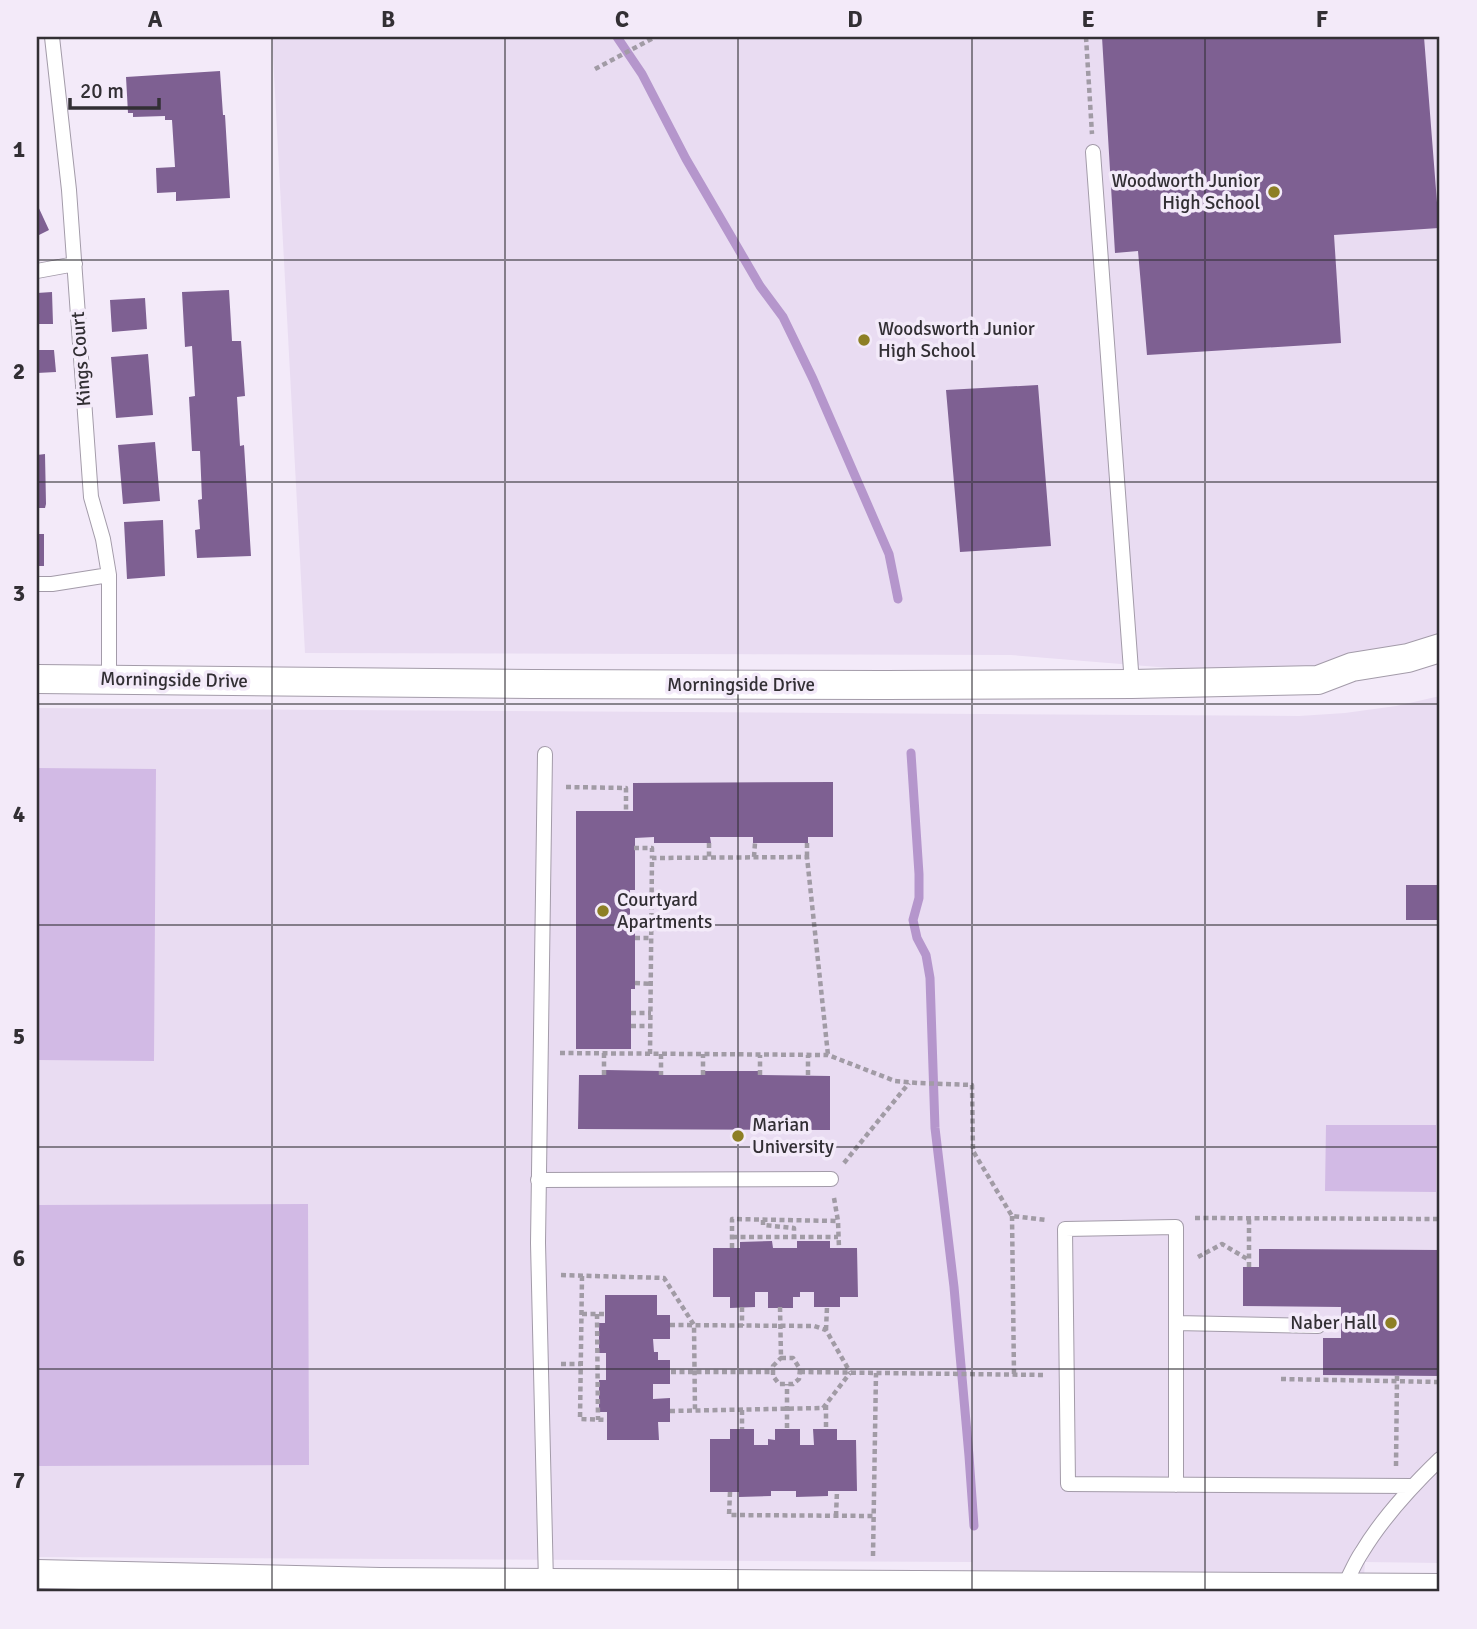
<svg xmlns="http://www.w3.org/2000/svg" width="1477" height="1629" font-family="Signika,sans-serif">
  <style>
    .built { fill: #e9dcf2 }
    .green { fill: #d2bae5 }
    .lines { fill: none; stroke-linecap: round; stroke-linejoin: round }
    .stream { stroke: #b596cc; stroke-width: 9 }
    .building { fill: #7e6092 }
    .lane-casing { stroke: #a39ba9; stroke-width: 16 }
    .street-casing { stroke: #a39ba9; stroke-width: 30 }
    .path { stroke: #a19ba5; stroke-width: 4.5; stroke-dasharray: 5 3.5; stroke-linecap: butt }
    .lane { stroke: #fff; stroke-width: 14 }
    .street { stroke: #fff; stroke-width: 28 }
    .grid { fill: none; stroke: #322f34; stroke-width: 2; stroke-opacity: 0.55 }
    .poi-dot { fill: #8d7f25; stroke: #f3eaf9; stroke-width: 2.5 }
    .labels { text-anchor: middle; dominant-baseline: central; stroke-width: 7; stroke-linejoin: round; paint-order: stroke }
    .poi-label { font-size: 19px; fill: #322f34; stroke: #f3eaf9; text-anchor: start }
    .street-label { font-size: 19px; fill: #322f34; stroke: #f3eaf9 }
    .neatline { fill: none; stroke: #322f34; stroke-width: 2.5 }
    .grid-label { font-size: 23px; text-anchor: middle; font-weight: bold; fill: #322f34 }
  </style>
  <rect width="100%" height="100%" fill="#f3eaf9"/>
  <path class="built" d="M272 37H1440V643L1318 680 1011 655 305 653Z
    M1440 696V1563L1365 1562 1363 1592H973L972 1562 37 1557V708L1299 716 1345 713 1396 706Z"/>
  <path class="green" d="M37 768 156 769 154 1061 37 1060Z
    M1326 1125H1436V1192L1325 1191Z
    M308 1204 309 1465 37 1466V1205Z"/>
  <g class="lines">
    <path class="stream" d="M617 37 642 74 686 159 760 286 783 317 813 379 889 554 898 599
      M911 753 919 874V898L913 920 917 938 926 955 930 978 935 1128 954 1287 969 1456 974 1526"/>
  </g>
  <path class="building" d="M1102 37H1424L1439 228 1334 235 1341 343 1147 355 1138 251 1115 253Z
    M220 71 223 115H225L230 198 176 201V192L157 193 156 168 175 167 172 120H165V116L133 117V113H128L126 77Z
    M37 204 49 230 37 236Z
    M229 290 232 341H241L245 396 237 397 240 446 244 445 251 556 197 558 195 530 200 529 198 500 202 499 200 451H192L189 397 195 396 192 346 185 347 182 292Z
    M52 292 53 324H37V293Z
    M145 298 147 329 112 332 110 300Z
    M37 350H54L56 372 37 373Z
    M148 354 153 415 116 418 111 357Z
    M1038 385 1051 546 960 552 946 390Z
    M155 442 160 501 123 504 118 445Z
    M45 454 46 504 45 508H37V455Z
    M163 520 165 576 127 579 124 522Z
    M37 534H44V566H37Z
    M833 782V837H808V843H753V837H710L711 843H654V837L635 838V890H630V933H635V989H631V1049H576V811H633V783Z
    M1406 885H1440V920H1406Z
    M606 1070 660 1071 659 1075H705V1071H758V1075L830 1076V1130L578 1129 579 1075H605Z
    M772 1241 773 1248H797V1241H830V1248H857L858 1297H840V1307H814V1292H800V1297H793V1308H768V1292H755V1307L730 1308V1297H713V1248H740V1242Z
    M1259 1249 1440 1250V1376L1323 1375V1338H1341V1307L1243 1306V1267H1259Z
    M605 1295H657V1315H670V1339H653L654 1352H658V1360H670V1384H653V1399L670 1398V1422H658L659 1440H607V1412H599V1380H606V1353H599V1323H605Z
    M730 1429H754V1445H768V1439L775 1440V1429H800V1445H814L813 1429H837V1440H856L857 1491H828V1496L796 1497V1491H771V1496L739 1497V1492H710V1439H730Z"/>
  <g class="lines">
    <g class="lane-casing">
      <path id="lane" d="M52 37 69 190 91 497 103 539 109 575V679
        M1093 152 1132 684
        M37 271 75 264
        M37 584H52L109 575
        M545 754 538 1243 546 1583
        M538 1180 831 1179
        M1176 1323 1318 1326
        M1176 1485V1227L1065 1229 1068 1484 1412 1486
        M1341 1589 1344 1586C1350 1575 1355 1562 1362 1552 1383 1517 1411 1487 1440 1459"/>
    </g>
    <g class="street-casing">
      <path id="street" d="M37 679 533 684 885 685 1132 684 1318 680 1352 667 1408 658 1440 648
        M37 1574 380 1582 1440 1588"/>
    </g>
    <path class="path" d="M1086 37 1092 134
      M595 69 655 37
      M566 787 626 788V811
      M709 843V857
      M807 843V857
      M634 848H652V858
      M754 857 755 843
      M635 938H651
      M635 983 651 984
      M631 1013H651
      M631 1026H650
      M560 1053 828 1055 895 1081 918 1083 972 1085 973 1151 1012 1216 1046 1220
      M604 1053V1075
      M650 1054 652 858 807 857 828 1055
      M661 1054V1075
      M703 1075V1054
      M760 1075V1055
      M808 1075V1055
      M844 1163 909 1083
      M834 1198 838 1221 839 1248
      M1012 1216 1014 1375
      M1195 1218 1440 1219
      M763 1220V1225L794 1228V1238
      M732 1237H838
      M732 1248V1219L838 1221
      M1198 1257 1222 1244 1249 1260
      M1249 1267V1219
      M561 1275 664 1278 694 1325 695 1411
      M582 1276 580 1419 607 1420
      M742 1307V1326
      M780 1307 781 1358
      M582 1314H605
      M597 1314 598 1420
      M670 1325 814 1326 826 1330 850 1372
      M826 1330 827 1307
      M781 1358H793L800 1369 799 1379 793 1384H779L773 1376V1366Z
      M561 1364H581
      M671 1372H773
      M800 1372 1045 1375
      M1281 1379 1440 1382
      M826 1405V1429
      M742 1410V1429
      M670 1411 823 1408 850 1373
      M787 1428V1384
      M1396 1466 1397 1376
      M730 1492 729 1515 875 1516
      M836 1516 837 1491
      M873 1556 876 1373"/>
    <use href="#lane" class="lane"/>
    <use href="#street" class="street"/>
  </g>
  <path class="grid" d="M272 37V1592M505 37V1592M738 37V1592M972 37V1592M1205 37V1592M37 260H1440M37 482H1440M37 704H1440M37 925H1440M37 1147H1440M37 1369H1440"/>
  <g class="poi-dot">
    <circle cx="1274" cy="192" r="7"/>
    <circle cx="864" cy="340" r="7"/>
    <circle cx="603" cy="911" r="7"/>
    <circle cx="738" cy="1136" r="7"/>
    <circle cx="1391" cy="1323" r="7"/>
  </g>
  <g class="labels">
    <g class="poi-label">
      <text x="1260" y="181" text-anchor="end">Woodworth Junior<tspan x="1260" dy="22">High School</tspan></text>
      <text x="878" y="329">Woodsworth Junior<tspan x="878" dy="22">High School</tspan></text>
      <text x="617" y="900">Courtyard<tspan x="617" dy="22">Apartments</tspan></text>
      <text x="752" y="1125">Marian<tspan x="752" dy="22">University</tspan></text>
      <text x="1377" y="1323" text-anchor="end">Naber Hall</text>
    </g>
    <g class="street-label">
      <text transform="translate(81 359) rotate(-94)">Kings Court</text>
      <text transform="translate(174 680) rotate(1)">Morningside Drive</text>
      <text x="741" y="685">Morningside Drive</text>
    </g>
  </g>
  <rect width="1477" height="1629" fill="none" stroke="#f3eaf9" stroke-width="77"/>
  <path d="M70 98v10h89v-10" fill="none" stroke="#322f34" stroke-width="3.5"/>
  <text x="80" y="98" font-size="21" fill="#322f34" stroke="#f3eaf9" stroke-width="5" paint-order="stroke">20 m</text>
  <rect x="38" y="38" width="1400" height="1552" class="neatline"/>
  <g class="grid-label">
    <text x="155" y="27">A</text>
    <text x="388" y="27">B</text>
    <text x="622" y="27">C</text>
    <text x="855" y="27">D</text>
    <text x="1088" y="27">E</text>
    <text x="1322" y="27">F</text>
    <text x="19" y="157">1</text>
    <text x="19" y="379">2</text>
    <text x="19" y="601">3</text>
    <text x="19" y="822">4</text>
    <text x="19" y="1044">5</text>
    <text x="19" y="1266">6</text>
    <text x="19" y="1488">7</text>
  </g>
</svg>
